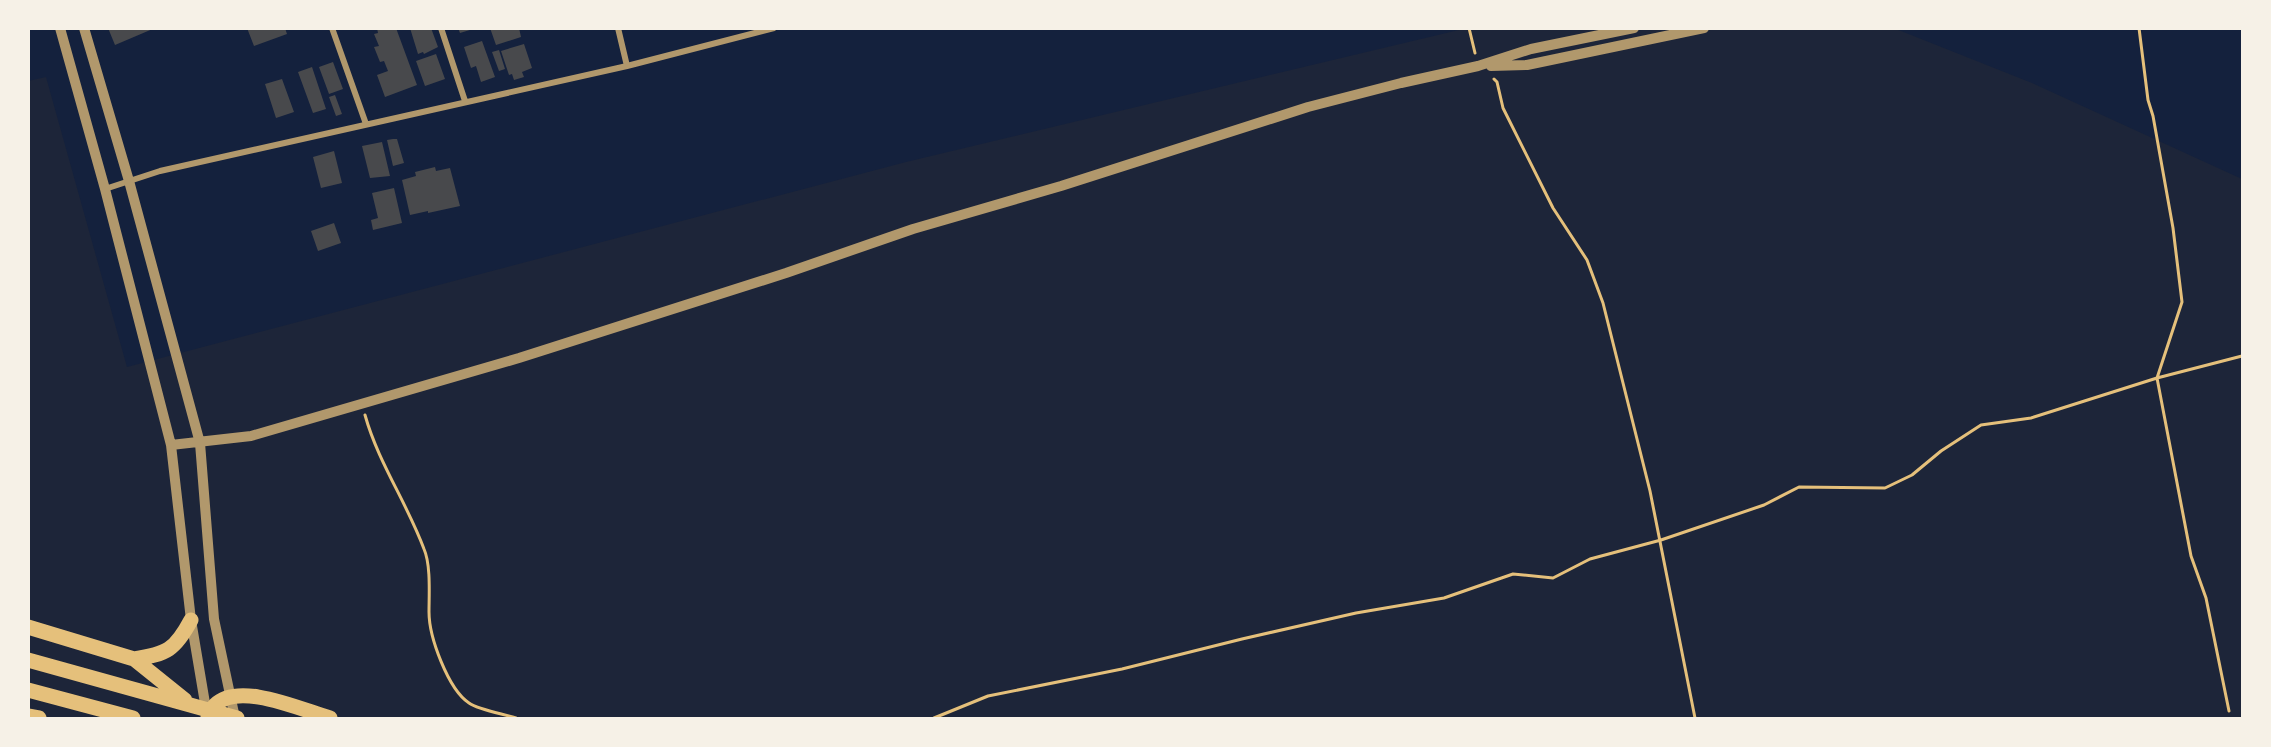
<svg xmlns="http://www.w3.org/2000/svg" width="2271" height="747" font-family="'Noto Sans',sans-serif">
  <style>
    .green { fill: #1d2539 }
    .building { fill: #48494c }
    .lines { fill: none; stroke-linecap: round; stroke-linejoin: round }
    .path { stroke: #e5c07b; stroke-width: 3 }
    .minor { stroke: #b1986c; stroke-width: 6 }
    .tertiary { stroke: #b1986c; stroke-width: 10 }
    .primary { stroke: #e5c07b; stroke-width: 15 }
  </style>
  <rect width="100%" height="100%" fill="#14213d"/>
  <path class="green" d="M1463 29H1896L2032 83 2242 179V718H29L28 81 46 77 127 367 906 162Z"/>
  <path class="building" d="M108 28H155L115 45Z
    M247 28H285L287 34 254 46Z
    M377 28H396L417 85 385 97 377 75 388 71 384 61 380 62 374 47 379 46 374 34 378 33Z
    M410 28H431L438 47 424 54 423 52 418 54Z
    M458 28H473V29L460 33Z
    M490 28H519L521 37 496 45Z
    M482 41 495 77 481 82 476 66 471 68 464 47Z
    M524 44 532 68 522 72 524 77 514 80 512 74 509 75 501 51Z
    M499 50 505 69 499 71 492 52Z
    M436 54 445 79 425 86 416 61Z
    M333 62 343 89 329 94 319 67Z
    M312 67 326 109 313 113 298 72Z
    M282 79 294 112 276 118 265 84Z
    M335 95 342 114 336 116 329 97Z
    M393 139H397L404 163 393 166 387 140Z
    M382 142 390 176 370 178 362 146Z
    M334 151 342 183 321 188 313 157Z
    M435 167 436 171 450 168 460 206 428 213V211L410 215 402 180 416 176 415 172Z
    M394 188 402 223 373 230 371 220 378 218 372 193Z
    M334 223 341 243 318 251 311 231Z"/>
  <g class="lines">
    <path class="path" d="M1469 28 1475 53
      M2139 28 2148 100 2153 116 2173 228 2182 302 2157 378 2191 556 2206 598 2229 711
      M1494 79 1497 82 1503 108 1553 208 1587 260 1603 303 1650 491 1695 718
      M365 415C378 462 407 503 424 549 431 565 429 595 429 612 429 637 448 689 469 703 479 710 504 714 516 718
      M934 718 988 696 1122 669 1242 639 1356 613 1444 598 1513 574 1553 578 1590 559 1661 540 1764 505 1799 487 1885 488 1912 475 1941 451 1981 425 2031 418 2157 378 2242 356"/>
    <path class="minor" d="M332 28 366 124
      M441 28 465 101
      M618 28 627 66
      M105 189 160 171 627 66 774 28"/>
    <path class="tertiary" d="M60 28 105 189 171 445 191 620 207 715
      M84 28 129 181 200 443 214 619 235 718
      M1491 66 1527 65 1704 28
      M171 445 251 436 519 358 786 273 913 229 1061 186 1308 107 1401 83 1478 66 1531 49 1634 28"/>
    <path class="primary" d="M28 627 134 659 185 700
      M134 659C167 654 175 650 191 620
      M28 660 237 718
      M28 690 133 718
      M28 716 39 718
      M208 717C210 714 212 708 215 705 239 681 302 710 330 718"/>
  </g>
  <rect width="2271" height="747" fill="none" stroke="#f6f1e7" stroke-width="60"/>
</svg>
